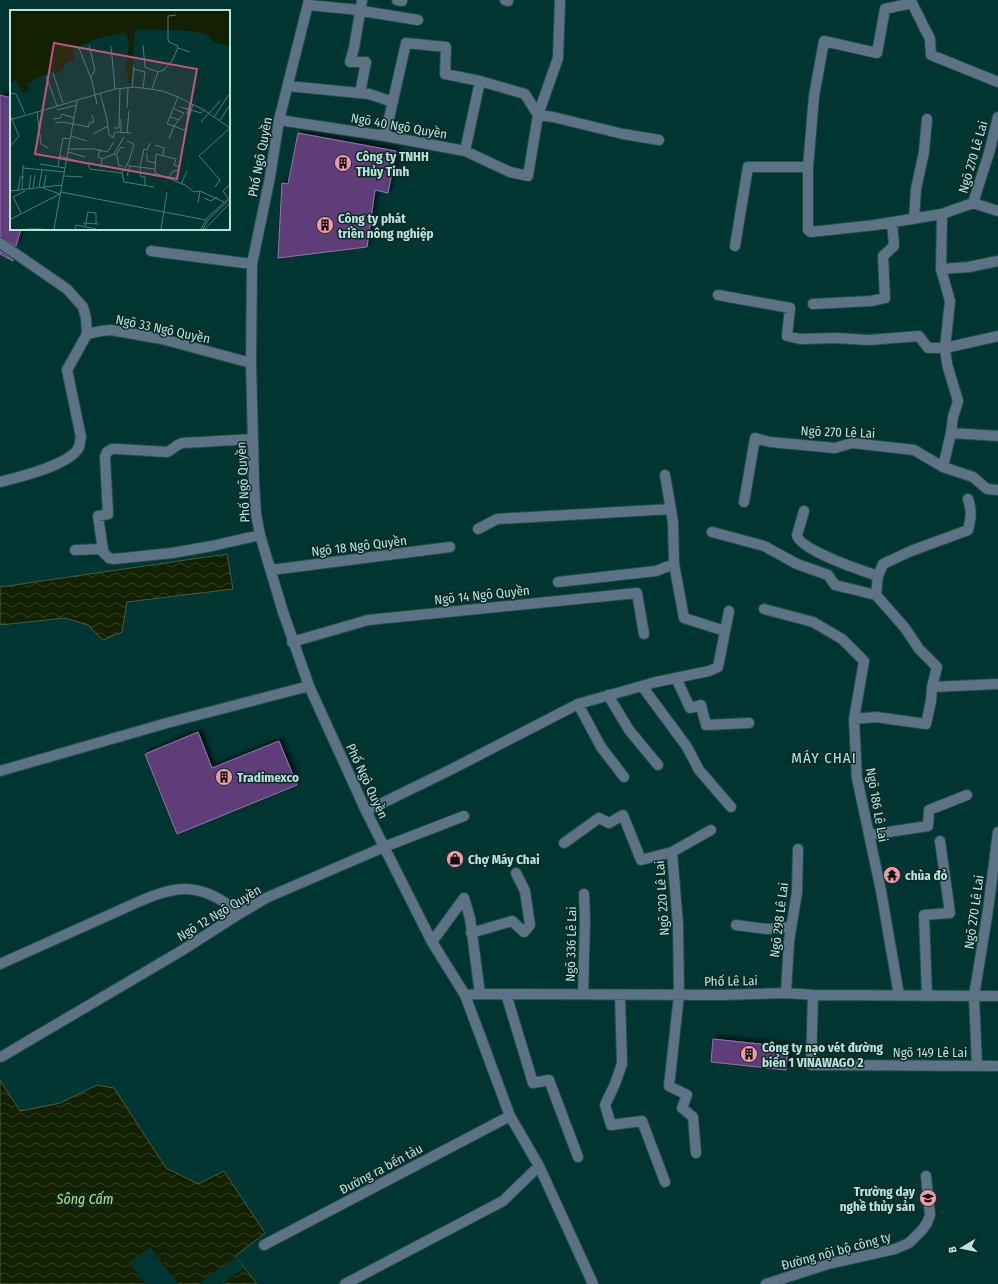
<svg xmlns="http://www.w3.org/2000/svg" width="998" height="1284" font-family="'Fira Sans Condensed',sans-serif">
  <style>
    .water { fill: url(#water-waves); stroke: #455b43 }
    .pier { fill: #003532 }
    .building { fill: #5f3d79; stroke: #9275ab; filter: url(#shadow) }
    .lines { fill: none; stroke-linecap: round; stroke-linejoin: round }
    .minor-casing { stroke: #1e514e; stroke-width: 12 }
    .minor { stroke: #5e7286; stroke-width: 10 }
    .labels { text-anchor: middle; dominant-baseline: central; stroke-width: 3; stroke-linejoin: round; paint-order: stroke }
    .street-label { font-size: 13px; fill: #bae3de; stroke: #0c2926 }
    .poi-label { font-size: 13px; font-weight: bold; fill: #bae3de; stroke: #0c2926; text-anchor: start }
    .water-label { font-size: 14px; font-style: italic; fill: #b7e281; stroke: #0c2926 }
    .quarter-label { font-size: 15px; letter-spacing: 1px; fill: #bae3de; stroke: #0c2926 }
    .inset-road { fill: none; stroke: #4a7b77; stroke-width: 1 }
    .view { fill: #c05582; fill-opacity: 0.15; stroke: #c05582; stroke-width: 2 }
    .inset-edge { fill: none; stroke: #bae3de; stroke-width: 2 }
  </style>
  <defs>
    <pattern id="water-waves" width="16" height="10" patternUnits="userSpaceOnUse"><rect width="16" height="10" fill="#132100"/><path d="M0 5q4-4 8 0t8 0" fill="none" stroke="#334125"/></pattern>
    <filter id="shadow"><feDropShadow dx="3.5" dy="-3.5" stdDeviation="2" flood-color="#0009"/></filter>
  </defs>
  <rect width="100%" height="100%" fill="#003532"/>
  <path class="water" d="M227 554 233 589 127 602 122 632 103 640 88 625 65 618 0 625V587Z
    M0 1080 20 1111 60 1103 97 1085 114 1088 166 1168 198 1184 224 1171 265 1233 235 1256 257 1284H0Z"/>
  <path class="pier" d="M150 1247 179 1284H145L129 1262Z
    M236 1257 244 1268 222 1284H198Z"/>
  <path class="building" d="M0 95 11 98V229H21L16 246 0 237Z
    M298 133 396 151 388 193 375 190 367 247 278 258 282 183 288 184Z
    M0 251 13 260V261L0 254Z
    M198 732 212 768 279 741 297 785 177 834 145 754Z
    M713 1039 788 1047 786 1070 711 1062Z"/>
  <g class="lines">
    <g class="minor-casing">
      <path id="minor" d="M309 0 279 120 270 177 252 264 251 363 254 483 256 514 260 535 283 612 309 686 366 811 432 942 465 995 510 1116 539 1166 593 1284
        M397 0 402 1V0
        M505 0 508 1
        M308 5 350 9 418 20
        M288 86 369 94 393 102
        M360 93 366 62H350L354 48 362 0
        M279 120 385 136 465 151 510 172 528 176 538 115 553 117 623 134 659 140
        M385 136 406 43 446 47 445 74 480 81
        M465 151 480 81 525 94 538 115 558 58 560 0
        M973 203 998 211
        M942 214 875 225 811 232 808 230V167L814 96 824 41 877 53 885 9 912 3 930 39 931 55 998 82
        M914 219 916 189 924 152 927 119
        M0 243 67 289 83 307 86 318 87 334 67 370 81 437C80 440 80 444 79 447 71 465 19 477 0 482
        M735 246 748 167H808
        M151 251 252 264
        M941 269 969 267 998 261
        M718 295 790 308 787 336 800 339 836 338 869 340 919 336 928 348H945L998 336
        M813 304 871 301 885 298 883 256 894 246 892 222
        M87 334 101 331 111 330 162 339 251 363
        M951 433 953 417 958 401 947 364 945 348 950 301 941 269 942 214 973 203 989 153 998 117
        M943 467 951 433 998 436
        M665 475 673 522 674 564 684 618 725 631
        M744 502 755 438 770 442 835 448 852 443 914 450 943 467 973 477 987 489 998 490
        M804 511 797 535C799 550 863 571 878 576
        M478 529 497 519 671 509
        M712 532 764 546 797 564 828 575 835 585 876 595 905 628 919 649 937 667 932 687
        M75 550 100 549 109 558 114 559 172 553 212 546 260 535
        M103 550 98 516 108 514 105 457 107 452 112 449H118L167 452C173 450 176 444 183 443L253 439
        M271 570 450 547
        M558 582 656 571 674 564
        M876 595 878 576 883 564 911 551 968 530C971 518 972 511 968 499
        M764 609 813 622 842 639 864 661 854 719 857 778 881 891 899 995
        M292 642 368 620 637 593 644 634
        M676 678 690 708 701 705 706 725 749 723
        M642 686 687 747 699 770 731 807
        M608 695 629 730 658 765
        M578 704 601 747 624 777
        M854 719 876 717 926 724 931 701 932 687 998 684
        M0 771 167 723 309 686
        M366 811 452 769 578 704 656 682 709 671 718 667 729 611
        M869 835 928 826 929 810 967 795
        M564 843 599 818 609 823 623 815 641 860 672 852 678 925 679 995 669 1086 687 1095 682 1108 693 1117 696 1153
        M672 852 711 830
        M464 898 470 918 480 994
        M736 925 766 929 791 927
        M471 933 512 921 524 932 530 925 525 891 516 873
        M432 942 464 898
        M0 964C36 948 71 932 107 916 128 907 161 889 184 889 205 889 224 900 239 914
        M786 993 789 941 797 892 798 849
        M506 994 533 1083 549 1080 578 1157
        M583 994 585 920 584 894
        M465 995 480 994 720 995 786 993 813 995 998 996
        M620 995 622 1064 615 1084 605 1105 611 1125 642 1121 665 1182
        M813 995 811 1065 998 1066
        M927 996 924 915 950 913 940 841
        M1 1057 181 951 239 914 266 898 384 847 464 816
        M977 1065 974 996 988 910 998 832
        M264 1245 510 1116
        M345 1284 503 1201 539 1166
        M766 1284 828 1264 895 1249 909 1243 922 1230 927 1223 930 1215 926 1176"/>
    </g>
    <use href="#minor" class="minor"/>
  </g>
  <defs>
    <g id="building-disc" transform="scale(0.9)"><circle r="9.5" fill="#f39aaa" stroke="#0c2926"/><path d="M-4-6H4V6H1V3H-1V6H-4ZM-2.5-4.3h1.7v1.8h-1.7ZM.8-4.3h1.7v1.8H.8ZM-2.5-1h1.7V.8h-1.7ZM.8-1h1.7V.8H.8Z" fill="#111"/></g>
    <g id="shop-disc" transform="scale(0.9)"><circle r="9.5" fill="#f39aaa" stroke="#0c2926"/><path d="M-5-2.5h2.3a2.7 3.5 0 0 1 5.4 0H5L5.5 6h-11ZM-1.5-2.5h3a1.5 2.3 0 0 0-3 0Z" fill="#111"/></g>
    <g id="temple-disc" transform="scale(0.9)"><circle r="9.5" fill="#f39aaa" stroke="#0c2926"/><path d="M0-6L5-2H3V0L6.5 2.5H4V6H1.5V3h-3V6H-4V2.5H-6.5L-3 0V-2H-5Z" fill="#111"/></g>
    <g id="school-disc" transform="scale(0.9)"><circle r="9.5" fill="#f39aaa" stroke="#0c2926"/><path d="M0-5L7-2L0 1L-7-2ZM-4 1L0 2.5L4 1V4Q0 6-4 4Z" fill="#111"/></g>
  </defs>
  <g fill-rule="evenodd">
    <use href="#building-disc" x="343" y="163"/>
    <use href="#building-disc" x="325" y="225"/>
    <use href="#building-disc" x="224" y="777"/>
    <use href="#shop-disc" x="455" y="859"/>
    <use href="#temple-disc" x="892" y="875"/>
    <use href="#building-disc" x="749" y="1054"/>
    <use href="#school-disc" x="928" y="1198"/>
  </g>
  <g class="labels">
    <g class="street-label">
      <text transform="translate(399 126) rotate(10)">Ngõ 40 Ngô Quyền</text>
      <text transform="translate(260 157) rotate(-79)">Phố Ngô Quyền</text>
      <text transform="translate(973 157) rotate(-74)">Ngõ 270 Lê Lai</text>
      <text transform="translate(163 329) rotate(12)">Ngõ 33 Ngô Quyền</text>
      <text transform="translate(838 432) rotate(2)">Ngõ 270 Lê Lai</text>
      <text transform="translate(243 482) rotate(-93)">Phố Ngô Quyền</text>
      <text transform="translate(359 546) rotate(-7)">Ngõ 18 Ngô Quyền</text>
      <text transform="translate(482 595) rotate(-6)">Ngõ 14 Ngô Quyền</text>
      <text transform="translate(367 781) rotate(65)">Phố Ngô Quyền</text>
      <text transform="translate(877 805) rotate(80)">Ngõ 186 Lê Lai</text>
      <text transform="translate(662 898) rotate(-94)">Ngõ 220 Lê Lai</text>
      <text transform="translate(974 912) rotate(-82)">Ngõ 270 Lê Lai</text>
      <text transform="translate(219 913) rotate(-31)">Ngõ 12 Ngô Quyền</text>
      <text transform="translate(779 920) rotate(-83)">Ngõ 298 Lê Lai</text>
      <text transform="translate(571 944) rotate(-89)">Ngõ 336 Lê Lai</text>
      <text transform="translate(731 981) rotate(-1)">Phố Lê Lai</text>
      <text x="930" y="1052">Ngõ 149 Lê Lai</text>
      <text transform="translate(381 1169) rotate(-28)">Đường ra bến tàu</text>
      <text transform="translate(836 1251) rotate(-15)">Đường nội bộ công ty</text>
    </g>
    <g class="poi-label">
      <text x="356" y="156">Công ty TNHH<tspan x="356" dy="15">THủy Tinh</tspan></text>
      <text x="338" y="218">Công ty phát<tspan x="338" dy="15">triền nông nghiệp</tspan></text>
      <text x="237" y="777">Tradimexco</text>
      <text x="468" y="859">Chợ Máy Chai</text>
      <text x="905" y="875">chùa đỏ</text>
      <text x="762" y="1047">Công ty nạo vét đường<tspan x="762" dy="15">biển 1 VINAWAGO 2</tspan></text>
      <text x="915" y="1191" text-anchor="end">Trường dạy<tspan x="915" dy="15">nghề thủy sản</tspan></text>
    </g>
    <g class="water-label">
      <text x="85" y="1199">Sông Cấm</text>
    </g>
    <g class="quarter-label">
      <text x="824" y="758">MÁY CHAI</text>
    </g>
  </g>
  <g transform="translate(10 10)">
    <rect width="220" height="220" fill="#003532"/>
    <path d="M0 1H220V36L204 32 198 25 184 21 125 19 121 73H117L118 61 114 57 117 54 119 32 116 22 86 29 63 39 64 50 54 54 53 60 45 64 43 60 17 74 19 80 13 82 5 70 0 74Z" fill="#132100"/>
    <path class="inset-road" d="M79 35 85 60 81 67M133 35 135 57 148 62M101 36 105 79M69 38 82 71 87 94M168 38 180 42M124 59 135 62 133 78M148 62 154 60 162 51 167 40 168 36 159 32 158 29V6L166 5M43 63 53 93M36 66 47 96M122 77 124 56M142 79 148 62M0 83 6 84 15 104M90 83 97 109 99 125 105 128M170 97 191 103 194 100M117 98 118 78M164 99 174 103 169 110M47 100 67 95M27 101 31 134 38 138M0 105 9 126 0 136M177 105 180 93M161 107 169 110 164 116 176 121M204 107 220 83M43 109 50 108 52 104 64 108M0 110 105 79 125 77 153 81 168 87 194 100 220 118M210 110 220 95M191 112 210 91M45 113 53 112 79 117V113L84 112 82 105M177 115 183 94M104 118H109L110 78M111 122V109M117 123 119 101M83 124 98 116M61 126 77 131M103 127 105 122 121 123M159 129 164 116 157 114 168 87M145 135 154 138 153 145M59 139H84L97 142 104 132M90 139 88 147 92 149 91 157M58 142 75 147M137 143V151L145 153M104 144 107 146 109 156H113M106 145 111 137 114 138M49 146 78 154 80 159 112 163 119 151 124 134 117 131M92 149 104 144 114 127M30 154 55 158M117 154 120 156 117 166M48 156 53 128 60 129M120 156 145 159V163L175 175 184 182 190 181 214 192M13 158 55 162M145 159 146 144 166 149 164 155 169 157V160L163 161 158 169M112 163 114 172 144 177M54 166 73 167M171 174 177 161M135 176V167H131L130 157 134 139 137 140 140 133M29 177 32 160M34 177 36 165M205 177 210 170 189 146 220 118M23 178 25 165M33 178 50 184M19 179 21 165M12 180 13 155M0 181 52 175M8 181 10 167H14M51 182 196 210M194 188 201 191 207 187M218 188 213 181 220 174M188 193 190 181M11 203 3 187 15 181M1 209 50 184M73 213 88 214M75 217 78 202 86 203V214M17 219H33M44 219 67 91M65 219 66 215 86 219M151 219 157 182M191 219 197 208 220 187M193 219 198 210 220 189M195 219 220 193"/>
    <path class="view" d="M44 33 187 59 167 169 25 144Z"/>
    <rect width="220" height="220" class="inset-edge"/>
  </g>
  <g transform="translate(962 1248) rotate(260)" stroke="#0c2926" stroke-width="3" paint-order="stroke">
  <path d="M0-3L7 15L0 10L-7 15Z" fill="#bae3de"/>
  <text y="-6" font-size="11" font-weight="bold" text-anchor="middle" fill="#bae3de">B</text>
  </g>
</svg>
